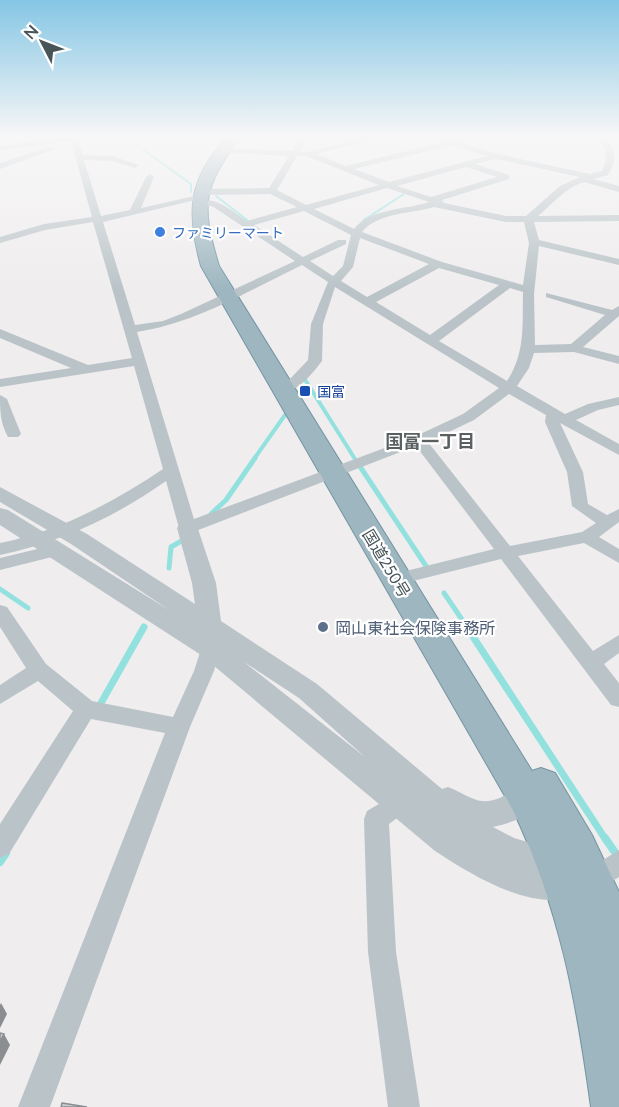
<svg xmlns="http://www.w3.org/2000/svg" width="619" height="1107" font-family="Lato,'Noto Sans JP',sans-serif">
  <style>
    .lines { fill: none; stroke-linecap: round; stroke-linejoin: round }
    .stream-far5 { stroke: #92e1df; stroke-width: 2 }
    .stream-far4 { stroke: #92e1df; stroke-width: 3 }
    .stream-far3 { stroke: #92e1df; stroke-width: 4 }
    .stream-far2 { stroke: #92e1df; stroke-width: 5 }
    .stream-far1 { stroke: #92e1df; stroke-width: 7 }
    .stream { stroke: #92e1df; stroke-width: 8 }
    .trunk-casing { stroke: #7595a2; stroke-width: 2 }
    .minor { fill: #bac4c8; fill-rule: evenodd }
    .tertiary { fill: #bac4c8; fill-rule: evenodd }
    .trunk { fill: #9db6c0; fill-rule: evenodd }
    .shaded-wall { fill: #8b8e90 }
    .building { fill: #c7cbce; stroke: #8b8e90; stroke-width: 1.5 }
    .shop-dot { fill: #3f7fe0; stroke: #fff; stroke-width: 2 }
    .transit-dot { fill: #1a4fb4; stroke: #fff; stroke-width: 2 }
    .service-dot { fill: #5c6f8a; stroke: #fff; stroke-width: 2 }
    .labels { text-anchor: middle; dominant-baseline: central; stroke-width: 4.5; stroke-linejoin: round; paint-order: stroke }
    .far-shop-label { font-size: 14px; fill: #366cbe; stroke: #fff; text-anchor: start }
    .far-transit-label { font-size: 14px; fill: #164399; stroke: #fff; text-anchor: start }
    .street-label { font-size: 16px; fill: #475458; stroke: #fff }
    .service-label { font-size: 16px; fill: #4e5e75; stroke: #fff; text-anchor: start }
    .neighbourhood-label { font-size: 18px; font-weight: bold; fill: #5a5f61; stroke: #fff }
  </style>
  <rect width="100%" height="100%" fill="#efedee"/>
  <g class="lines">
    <path class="stream-far5" d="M124 136 191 184V192
      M351 136 361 140
      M345 146 366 141
      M216 196 247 220
      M364 220 404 194"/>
    <path class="stream-far4" d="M244 219 253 225
      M352 234 366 219"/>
    <path class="stream-far3" d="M304 378 355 459
      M254 459 285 415"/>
    <path class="stream-far2" d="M361 468 426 566
      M211 514 226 500 255 458
      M169 568 171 547 183 540
      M0 589 28 608
      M444 593 467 627"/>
    <path class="stream-far1" d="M466 626 606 840
      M101 703 144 627"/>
    <path class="stream" d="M605 838 614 851
      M0 862 6 853"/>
    <g class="trunk-casing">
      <path id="trunk" d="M228 136H241C203 188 200 203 219 266L532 771 541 768 555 773 592 835 619 892V1107H591C576 998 560 910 513 810L201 266C186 211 188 179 228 136Z"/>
    </g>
    <path class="minor" d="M69 136H97L78 140 83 155 112 156 139 165 135 168 112 161 84 160 101 216 130 210 146 177 150 174 154 177 141 208 199 195 204 198 103 222 135 325 163 321 181 314 295 261 212 206 199 207 194 204C212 192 232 211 247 221L297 207 270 194 200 195 195 192 200 189 269 188 289 156 221 152 218 148 292 151 301 136H309L300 151 307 152 372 136H386L316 154 346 166 444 142 428 136H441L498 154 590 174 602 171C609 157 607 147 595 136L606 138C617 150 616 162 608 175L593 179 619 186V192L584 182C566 187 553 204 538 216L619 215V221L534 222 539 240 619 259V265L539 246 534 294 535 345 571 344 605 315 546 297V293L612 310 619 306V316L583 347 619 356V364L574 352 534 353 529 368 517 386 565 414 588 404 619 397V405L598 410 576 420 619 444V455L560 423 583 472 588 504 607 515 619 509V522L599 537 619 549V563L584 543 518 556 593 651 619 635V653L604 664 619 683V707L611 705 501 559 397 585 390 583 388 579 390 575 494 549 416 446 188 534 179 528 166 481C115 517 61 542 0 555V543C60 531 112 503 163 469L134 366 0 387V379L71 368 0 338V329L88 365 132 358 93 222 45 230 0 243V237L44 224 92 217 71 141 0 150V146ZM453 145 487 156 389 182 354 169ZM297 156H306L379 185 306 205 277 190ZM496 159 580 177 560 186 526 216H506L444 203 442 200 509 179V175L475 164ZM466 167 497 177 431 197 397 186ZM387 188 429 202C405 210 371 208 354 229L314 209ZM434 207 506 222H524L529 243 523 285 442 262 362 232C378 212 412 214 434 207ZM304 211 351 235 343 266 333 276 310 261 346 244V240H338L303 257 254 225ZM360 238 429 264 367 297 341 281 353 267ZM302 265 328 282 311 324 308 360 287 382 276 387V393C294 397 312 374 322 361L323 324 335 287 499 388 463 414 414 437 194 519 137 332C196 323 248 291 302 265ZM439 268 499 285 430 335 376 302ZM510 288 523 292C522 325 526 352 507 381L439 341ZM509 394 546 415 545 422 567 472 572 506 596 523 582 532 510 546 428 442 474 420Z
      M48 147 55 149 0 169V163Z
      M0 395 7 399 21 434 18 437H8C0 423 0 410 0 395Z
      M58 544 67 550 64 554 0 570V558Z
      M0 605 7 607 46 664 92 701 173 717 194 671 203 643 210 640 217 643 220 648 214 671 190 727 50 1107H18L165 733 91 719 9 854 0 858V824L73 711 38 681 0 704V685L26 668 0 627Z
      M399 792 408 796 411 803 408 810 389 824 396 952 420 1107H388L368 952 364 819 367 811Z
      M619 850V877L591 894 582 891 578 882 582 873Z"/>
    <path class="tertiary" d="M0 487 87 534 195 604 192 583 177 528 180 523H196L216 583 221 621 317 684 442 789 448 787C457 790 465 796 474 799 493 807 510 791 527 785L538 789 542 798C534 815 511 823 493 827L514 838 575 856 580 867 578 871 584 873 588 884 584 895C534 914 475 877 435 851L201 655 0 525V508L8 510 169 610 71 544 0 502ZM244 662 299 698 365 757Z"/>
    <use href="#trunk" class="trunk"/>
  </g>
  <path class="shaded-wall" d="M1 1003 7 1014 0 1028V1005Z
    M4 1034 10 1045 0 1065V1042Z"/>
  <path class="building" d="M0 1033 4 1034 0 1042Z
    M62 1103 87 1107H61Z"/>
  <linearGradient id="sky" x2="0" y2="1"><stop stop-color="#85c6e4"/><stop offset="0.47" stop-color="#f8f7f7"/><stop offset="1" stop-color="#f8f7f7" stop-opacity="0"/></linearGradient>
  <rect width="619" height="291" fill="url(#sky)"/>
  <circle class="shop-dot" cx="160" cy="232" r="6"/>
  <rect class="transit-dot" x="299" y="385" width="12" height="12" rx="3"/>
  <circle class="service-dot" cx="323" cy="627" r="6"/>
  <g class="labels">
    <g class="far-shop-label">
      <text x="172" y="232">ファミリーマート</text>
    </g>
    <g class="far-transit-label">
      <text x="317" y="391">国富</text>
    </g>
    <g class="street-label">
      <text transform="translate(387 563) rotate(59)">国道250号</text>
    </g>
    <g class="service-label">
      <text x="335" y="627">岡山東社会保険事務所</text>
    </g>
    <g class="neighbourhood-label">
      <text x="430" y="441">国富一丁目</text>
    </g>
  </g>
  <g transform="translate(42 42) rotate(312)" stroke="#ffffff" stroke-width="4.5" paint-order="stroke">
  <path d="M0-4.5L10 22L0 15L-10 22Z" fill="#475458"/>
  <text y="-9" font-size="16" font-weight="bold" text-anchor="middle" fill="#475458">N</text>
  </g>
</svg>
